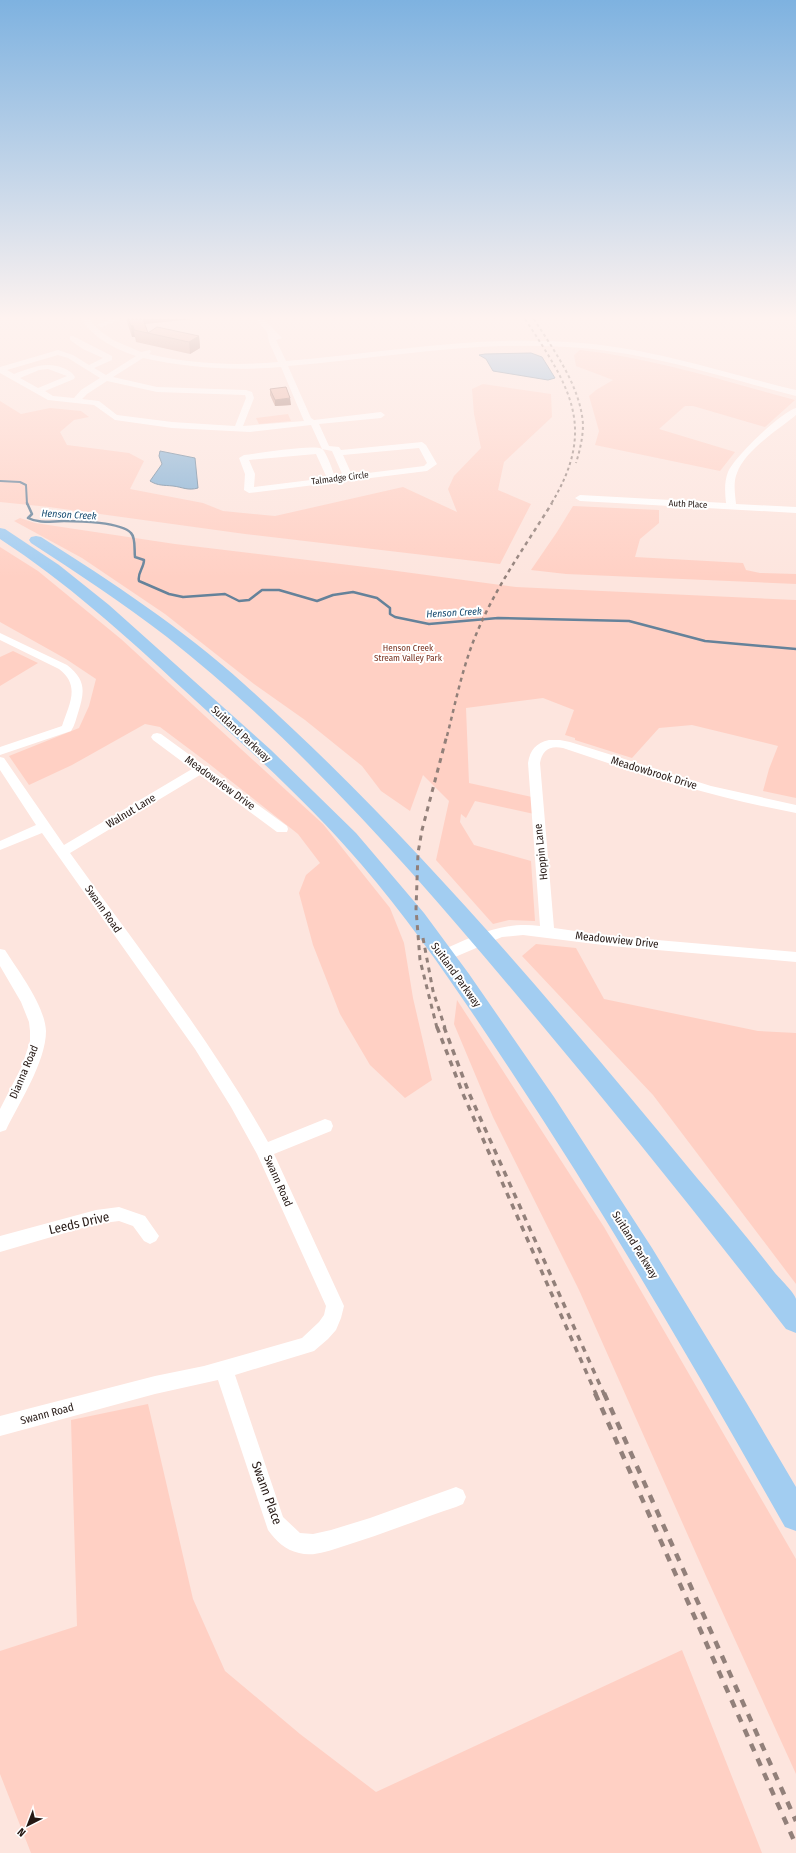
<svg xmlns="http://www.w3.org/2000/svg" width="796" height="1853" font-family="'Fira Sans Condensed',sans-serif">
  <style>
    .green { fill: #ffd0c4 }
    .water { fill: #80afd4; stroke: #65829a }
    .lines { fill: none; stroke-linecap: round; stroke-linejoin: round }
    .stream-far1 { stroke: #65829a; stroke-width: 2 }
    .stream { stroke: #65829a; stroke-width: 2.5 }
    .minor { fill: #fff; fill-rule: evenodd }
    .highway { fill: #a2cdf1; fill-rule: evenodd }
    .rail-far4 { stroke: #92807a; stroke-width: 2; stroke-dasharray: 3 3; stroke-linecap: butt }
    .rail-far3 { stroke: #92807a; stroke-width: 2.5; stroke-dasharray: 4 4; stroke-linecap: butt }
    .rail-far2 { stroke: #92807a; stroke-width: 3; stroke-dasharray: 5 5; stroke-linecap: butt }
    .rail-far1 { stroke: #92807a; stroke-width: 3.5; stroke-dasharray: 6 6; stroke-linecap: butt }
    .rail { stroke: #92807a; stroke-width: 4.5; stroke-dasharray: 8 8; stroke-linecap: butt }
    .wall { fill: #c79486 }
    .shaded-wall { fill: #a2786d }
    .building { fill: #e7ac9c; stroke: #a2786d }
    .labels { text-anchor: middle; dominant-baseline: central; stroke-width: 4; stroke-linejoin: round; paint-order: stroke }
    .far-street-label { font-size: 9px; fill: #251814; stroke: #fff }
    .far-park-label { font-size: 9px; fill: #77311f; stroke: #fff }
    .far-water-label { font-size: 10px; font-style: italic; fill: #184d72; stroke: #fff }
    .street-label { font-size: 11px; fill: #251814; stroke: #fff }
    .near-street-label { font-size: 13px; fill: #251814; stroke: #fff }
  </style>
  <rect width="100%" height="100%" fill="#fde5de"/>
  <path class="green" d="M580 350C653 358 724 381 795 400L765 427 693 406H685L659 429 735 452 720 471 595 445 599 431 589 396 596 390 613 380 576 366 574 355Z
    M483 384 551 394 552 417 504 462 498 490 531 504 500 564 245 534 49 507 0 502V401L21 414 50 408 81 411 89 417 74 420 60 432 67 445 129 453 144 461 130 489 203 503 223 511 275 516 403 487 457 512 448 489 454 476 481 448 474 414 472 389Z
    M288 414 291 421 259 424 256 418Z
    M573 506 659 510V523L640 539 635 557 743 563 746 570 760 573 796 574V584L566 574 531 570 557 532Z
    M20 518 35 523 175 544 382 569 516 587 796 600V798L763 791 769 769 778 746 692 725 659 728 632 758 575 740V738L565 735 574 710 543 698 466 708 469 783 532 797 534 814 475 801 466 818 461 814 460 822 474 845 531 861 535 921 509 920 493 924 436 860 449 801 423 775 410 811 381 791 362 766 305 720 254 684 165 614 82 558 14 521Z
    M0 547 38 571 121 639 323 824 390 908 404 943 413 998 432 1080 405 1098 370 1065 340 1014 313 945 299 893 306 875 320 863 298 834 208 763 160 727 145 724 72 765 29 785 9 756 79 728 89 706 96 679 66 659 0 622Z
    M13 651 38 663 0 686V657Z
    M536 944 576 948 604 999 758 1031 796 1033V1284L653 1095 522 956Z
    M457 1000 604 1227 796 1559V1774L706 1576 579 1290 493 1117 454 1024Z
    M148 1404 193 1599 225 1671 300 1734 376 1792 682 1650 762 1853H31L0 1774V1651L77 1626 71 1420Z"/>
  <path class="water" d="M531 353 542 357 555 378 548 380 493 371 486 359 479 355 485 354Z
    M160 451 195 458 198 488C188 491 182 487 173 486 164 485 158 486 150 481L162 464 159 456Z"/>
  <g class="lines">
    <path class="stream-far1" d="M0 481 20 482 26 485 27 504"/>
    <path class="stream" d="M27 503 32 514 28 518C40 524 51 521 64 521 79 521 121 522 131 533 136 538 134 550 135 557L144 560C144 568 137 573 139 581L169 594 183 597 225 594 239 601 249 600 262 590H279L317 601 333 595 353 592 377 598 390 608V614L395 617 429 624 498 618 629 621 705 641 796 649"/>
    <path class="minor" d="M81 319H89L99 330 113 340 141 352 150 350 151 352 149 354C192 364 235 366 278 362L269 342 267 332 256 319H264L282 338 276 340 286 361C384 353 482 334 581 343 655 349 725 373 796 390V396C725 378 655 354 581 348 483 339 386 358 288 366L311 418 314 420 381 412 385 415 381 418 319 424 329 446 339 447 341 450 422 442 426 445 437 464 427 471 249 493 244 490 245 474 239 458 244 455C256 454 313 444 322 449 326 451 333 471 335 477L343 476 332 451 322 449 311 425 250 432 172 428 115 420 94 405 48 400 0 373V367L58 350 73 355 89 365 103 358 83 349 70 340V336H73L112 356V360L94 368 106 375 136 356C113 348 95 339 81 319ZM58 355 68 358 100 378 81 390 74 398 53 396 45 391 74 379 75 377C72 372 68 370 63 368 45 361 31 368 14 374L7 370ZM143 358C189 368 234 371 281 367L304 421 243 426 254 398 252 392 246 390 157 387 113 377ZM48 369 67 376 38 388 20 378 39 370ZM107 381 157 392 245 395 246 398 235 426 172 422 117 415 99 401 82 399 87 394ZM419 448 427 463 424 466 352 475 343 455ZM316 454 327 478 254 487 255 474 249 460Z
      M112 319H122L101 327 97 325Z
      M796 408V415C778 430 745 450 737 473 733 482 735 494 736 504L796 507V513L580 501 575 498 580 495 726 503C725 493 724 482 728 472 734 457 781 412 796 408Z
      M0 633 67 665C86 680 85 691 78 713 76 719 75 725 71 731L0 755V747L62 726C69 704 81 686 59 669L0 640Z
      M157 733 161 734 287 826 288 829 287 832H277L200 775 70 853C138 948 211 1040 268 1142L325 1119 331 1121 333 1126 331 1131 274 1154 344 1306 341 1318 336 1330 328 1339 314 1351 235 1375 283 1517 300 1533 313 1534 331 1530 370 1518 456 1487 463 1490 466 1497 463 1504 456 1507C417 1520 380 1535 341 1547 328 1551 313 1557 299 1553 285 1550 276 1541 268 1530L218 1380 155 1394 0 1436V1416L155 1376 204 1366 302 1338 319 1322 324 1315 326 1306 257 1154 231 1107 195 1049 42 833 0 850V841L36 825 0 770V757L4 758 64 845 192 769 153 740 151 737 153 734Z
      M549 740H560L570 742 711 786 796 805V813C716 798 639 774 563 748 550 745 542 750 540 763L554 928 611 936 796 952V962L611 946 523 935 502 937 448 960 443 961 438 960 436 956 438 952C473 937 500 921 540 926L528 763C530 750 536 743 549 740Z
      M0 949 5 950C19 972 45 1006 46 1031 46 1062 19 1103 6 1130L0 1132V1109L22 1066 30 1041V1031L29 1022 21 1002 0 966Z
      M119 1207 145 1216 159 1236 156 1241 150 1244 144 1241 133 1226 119 1221 96 1224 0 1252V1236L96 1210Z"/>
    <path class="highway" d="M0 528 5 529 59 565 109 605 271 750 356 833 424 913 469 974 554 1097 652 1248 746 1402 796 1487V1531L785 1527C698 1373 609 1219 511 1071 464 1000 417 929 361 864 307 801 244 745 183 689 125 635 66 582 0 539Z
      M36 536 41 537C112 582 182 628 244 684 411 833 555 1006 697 1178 724 1209 750 1241 775 1273 780 1279 794 1292 796 1299 796 1306 796 1325 796 1333L786 1329C703 1221 618 1116 531 1012 419 878 304 745 167 637 123 603 77 573 31 543L29 540 31 537Z"/>
    <path class="rail-far4" d="M525 319C569 386 598 427 551 504
      M534 319C554 351 580 385 583 424 583 437 580 450 576 463"/>
    <path class="rail-far3" d="M447 736C456 701 463 664 478 630 497 585 526 545 552 503"/>
    <path class="rail-far2" d="M423 938 433 991 445 1028
      M437 1028 420 960 416 909 418 853 422 830 447 735"/>
    <path class="rail-far1" d="M437 1027 463 1094 596 1394
      M444 1027 469 1093 604 1394"/>
    <path class="rail" d="M595 1393 796 1845
      M604 1393 796 1821"/>
  </g>
  <path class="wall" d="M126 319H193L145 324 148 333 199 336 200 348 190 354 136 342 135 337H132Z
    M270 389 291 405 275 406 270 395Z"/>
  <path class="shaded-wall" d="M142 319H193L143 324Z
    M133 325 135 337H132L131 326Z
    M199 336 200 348 190 354 189 342Z
    M290 398 291 405 275 406V400Z"/>
  <path class="building" d="M128 319H143L148 333 157 327 199 336 189 342 134 330 133 325 131 326Z
    M286 387 290 398 275 400 270 389Z"/>
  <linearGradient id="sky" x2="0" y2="1"><stop stop-color="#7eb2e0"/><stop offset="0.55" stop-color="#fef3f0"/><stop offset="1" stop-color="#fef3f0" stop-opacity="0"/></linearGradient>
  <rect width="796" height="578" fill="url(#sky)"/>
  <g class="labels">
    <g class="far-street-label">
      <text transform="translate(340 478) rotate(-7)">Talmadge Circle</text>
      <text transform="translate(688 504) rotate(3)">Auth Place</text>
    </g>
    <g class="far-park-label">
      <text x="408" y="648">Henson Creek<tspan x="408" dy="10">Stream Valley Park</tspan></text>
    </g>
    <g class="far-water-label">
      <text transform="translate(69 515) rotate(3)">Henson Creek</text>
      <text transform="translate(454 613) rotate(-3)">Henson Creek</text>
    </g>
    <g class="street-label">
      <text transform="translate(241 734) rotate(43)">Suitland Parkway</text>
      <text transform="translate(654 773) rotate(17)">Meadowbrook Drive</text>
      <text transform="translate(220 783) rotate(36)">Meadowview Drive</text>
      <text transform="translate(131 811) rotate(-31)">Walnut Lane</text>
      <text transform="translate(541 852) rotate(-96)">Hoppin Lane</text>
      <text transform="translate(103 909) rotate(55)">Swann Road</text>
      <text transform="translate(617 940) rotate(6)">Meadowview Drive</text>
      <text transform="translate(456 975) rotate(54)">Suitland Parkway</text>
      <text transform="translate(24 1072) rotate(-67)">Dianna Road</text>
      <text transform="translate(278 1181) rotate(66)">Swann Road</text>
      <text transform="translate(635 1245) rotate(58)">Suitland Parkway</text>
      <text transform="translate(47 1414) rotate(-15)">Swann Road</text>
    </g>
    <g class="near-street-label">
      <text transform="translate(79 1223) rotate(-13)">Leeds Drive</text>
      <text transform="translate(267 1493) rotate(70)">Swann Place</text>
    </g>
  </g>
  <g transform="translate(28 1825) rotate(222)" stroke="#ffffff" stroke-width="3" paint-order="stroke">
  <path d="M0-3L7 15L0 10L-7 15Z" fill="#251814"/>
  <text y="-6" font-size="11" font-weight="bold" text-anchor="middle" fill="#251814">N</text>
  </g>
</svg>
